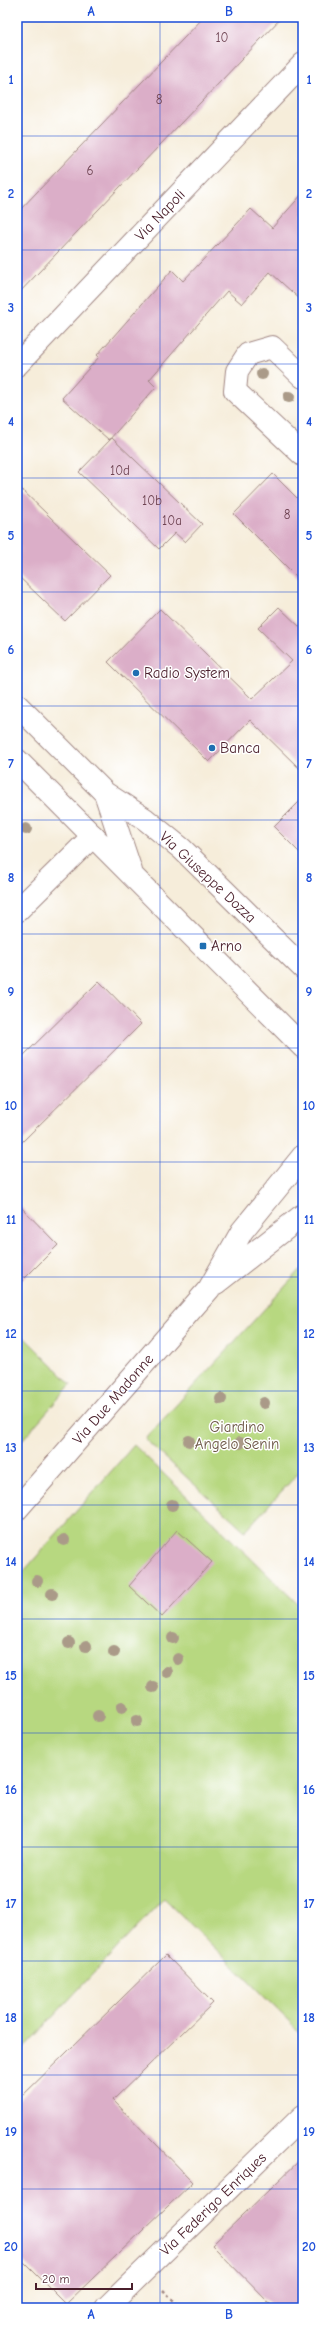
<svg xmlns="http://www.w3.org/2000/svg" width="320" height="2325" font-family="'Comic Neue',sans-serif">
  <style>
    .green { fill: #b7d880; stroke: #807c56 }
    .building { fill: #dbaec8 }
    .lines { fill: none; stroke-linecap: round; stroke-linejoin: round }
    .minor-casing { stroke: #a08682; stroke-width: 24 }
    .major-casing { stroke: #a08682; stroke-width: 24 }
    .path { stroke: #a08682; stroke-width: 2.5; stroke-dasharray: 3 3; stroke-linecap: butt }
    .minor { stroke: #fff; stroke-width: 22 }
    .major { stroke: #fff; stroke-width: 22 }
    .tree { fill: #aa9a88 }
    .grid { fill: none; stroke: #1d4ed8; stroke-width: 1; stroke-opacity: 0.55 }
    .poi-dot { fill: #1f6fb2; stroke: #fff; stroke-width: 1.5 }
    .labels { text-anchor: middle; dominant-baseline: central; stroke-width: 3; stroke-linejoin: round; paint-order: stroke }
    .number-label { font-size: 13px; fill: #6e4352 }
    .street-label { font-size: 15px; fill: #4a1f2b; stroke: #fff }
    .poi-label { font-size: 15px; fill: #4a1f2b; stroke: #fff; text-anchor: start }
    .park-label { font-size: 15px; fill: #6b5644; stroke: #fff }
    .neatline { fill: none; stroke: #1d4ed8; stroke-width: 1.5 }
    .grid-label { font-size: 13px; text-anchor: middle; font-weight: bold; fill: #1d4ed8 }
  </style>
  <rect width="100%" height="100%" fill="#fff"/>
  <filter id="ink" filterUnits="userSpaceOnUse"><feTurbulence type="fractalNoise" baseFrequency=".025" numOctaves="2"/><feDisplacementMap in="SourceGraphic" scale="8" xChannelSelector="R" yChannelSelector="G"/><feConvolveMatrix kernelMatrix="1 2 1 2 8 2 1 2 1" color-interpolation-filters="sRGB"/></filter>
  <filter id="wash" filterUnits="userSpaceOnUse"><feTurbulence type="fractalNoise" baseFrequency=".012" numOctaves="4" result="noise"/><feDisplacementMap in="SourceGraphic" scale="16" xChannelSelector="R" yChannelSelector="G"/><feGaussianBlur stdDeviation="0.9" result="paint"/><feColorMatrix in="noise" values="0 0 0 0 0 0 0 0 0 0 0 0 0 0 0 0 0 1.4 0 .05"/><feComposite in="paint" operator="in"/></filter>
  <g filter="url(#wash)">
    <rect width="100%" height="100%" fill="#f6edda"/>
    <path class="green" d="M303 1267V1468L245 1531 145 1439Z
      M17 1330 71 1384 17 1446Z
      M134 1445 303 1609V2035L164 1898 17 2055V1579Z"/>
    <g id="blocks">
      <path class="building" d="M204 17H282L17 295V213Z
        M303 193V302L270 272 242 304 227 291 149 380 156 387 109 440 62 398 99 357 97 355 172 270 183 281 251 209 272 228Z
        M112 438 202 524 185 542 175 533 159 549 79 472Z
        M273 474 303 504V583L234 514Z
        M17 485 110 575 65 621 17 575Z
        M279 607 303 630V772L250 720 209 762 108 662 160 609 252 699 292 661 258 628Z
        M303 798V856L274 827Z
        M99 981 141 1024 17 1147V1062Z
        M17 1203 58 1245 17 1286Z
        M177 1530 212 1562 162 1617 129 1586Z
        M166 1955 213 2003 113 2100 193 2182 66 2304 17 2255V2101Z
        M303 2157V2308H274L212 2245Z"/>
    </g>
  </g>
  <g filter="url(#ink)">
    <use href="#blocks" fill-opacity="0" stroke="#a08682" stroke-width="1"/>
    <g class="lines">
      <g class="minor-casing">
        <path id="minor" d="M17 365 303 64
          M303 377 272 347 248 354 237 371 235 391 303 455
          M17 911 93 836
          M106 2308 303 2116"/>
      </g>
      <g class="major-casing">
        <path id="major" d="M17 705 105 793 145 819 182 849 303 968
          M17 760 303 1047
          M105 793 131 871
          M216 1283 303 1215
          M17 1509 209 1289 242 1231 303 1156"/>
      </g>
      <path class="path" d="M163 2290 181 2308"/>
      <use href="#minor" class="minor"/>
      <use href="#major" class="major"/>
    </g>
    <g class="tree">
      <circle cx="262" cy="374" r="6"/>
      <circle cx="289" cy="397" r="6"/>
      <circle cx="26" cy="829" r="6"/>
      <circle cx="221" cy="1399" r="6"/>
      <circle cx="264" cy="1403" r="6"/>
      <circle cx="189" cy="1441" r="6"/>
      <circle cx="240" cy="1443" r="6"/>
      <circle cx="172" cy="1505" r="6"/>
      <circle cx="64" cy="1540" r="6"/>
      <circle cx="37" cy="1581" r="6"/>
      <circle cx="52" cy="1594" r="6"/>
      <circle cx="173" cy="1638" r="6"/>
      <circle cx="69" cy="1643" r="6"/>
      <circle cx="86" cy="1646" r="6"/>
      <circle cx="114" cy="1652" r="6"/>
      <circle cx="178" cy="1659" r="6"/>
      <circle cx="167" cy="1672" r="6"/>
      <circle cx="153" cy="1687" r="6"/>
      <circle cx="122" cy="1707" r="6"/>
      <circle cx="98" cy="1716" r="6"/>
      <circle cx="137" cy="1721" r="6"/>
    </g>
  </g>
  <path class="grid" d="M160 17V2308M17 136H303M17 250H303M17 364H303M17 478H303M17 592H303M17 706H303M17 820H303M17 934H303M17 1048H303M17 1162H303M17 1277H303M17 1391H303M17 1505H303M17 1619H303M17 1733H303M17 1847H303M17 1961H303M17 2075H303M17 2189H303"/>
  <g class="poi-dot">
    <circle cx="136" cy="673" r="4"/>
    <circle cx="212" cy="748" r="4"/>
    <rect x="199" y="942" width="8" height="8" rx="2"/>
  </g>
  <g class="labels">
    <g class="number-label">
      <text x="222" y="37">10</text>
      <text x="159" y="99">8</text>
      <text x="90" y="170">6</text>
      <text x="120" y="470">10d</text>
      <text x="152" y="500">10b</text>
      <text x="287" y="514">8</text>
      <text x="172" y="520">10a</text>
    </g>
    <g class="street-label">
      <text transform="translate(160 215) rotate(-46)">Via Napoli</text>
      <text transform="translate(208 877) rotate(43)">Via Giuseppe Dozza</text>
      <text transform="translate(113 1399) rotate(-49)">Via Due Madonne</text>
      <text transform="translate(213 2204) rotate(-44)">Via Federigo Enriques</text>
    </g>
    <g class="poi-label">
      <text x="144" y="673">Radio System</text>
      <text x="220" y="748">Banca</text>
      <text x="211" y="946">Arno</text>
    </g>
    <g class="park-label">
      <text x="237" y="1427">Giardino<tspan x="237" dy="17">Angelo Senin</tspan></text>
    </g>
  </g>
  <rect width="320" height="2325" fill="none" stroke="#fff" stroke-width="44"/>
  <path d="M36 2283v6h96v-6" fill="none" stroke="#4a1f2b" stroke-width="2"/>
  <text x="42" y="2283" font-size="12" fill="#4a1f2b" stroke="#ffffff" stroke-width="3" paint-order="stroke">20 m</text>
  <rect x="22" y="22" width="276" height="2281" class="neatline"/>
  <g class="grid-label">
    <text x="91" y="16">A</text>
    <text x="229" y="16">B</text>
    <text x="11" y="84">1</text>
    <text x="309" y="84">1</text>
    <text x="11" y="198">2</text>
    <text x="309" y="198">2</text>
    <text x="11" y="312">3</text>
    <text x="309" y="312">3</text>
    <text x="11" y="426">4</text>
    <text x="309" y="426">4</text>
    <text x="11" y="540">5</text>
    <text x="309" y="540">5</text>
    <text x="11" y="654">6</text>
    <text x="309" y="654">6</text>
    <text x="11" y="768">7</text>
    <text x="309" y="768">7</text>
    <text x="11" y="882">8</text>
    <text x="309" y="882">8</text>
    <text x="11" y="996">9</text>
    <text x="309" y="996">9</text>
    <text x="11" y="1110">10</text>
    <text x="309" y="1110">10</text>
    <text x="11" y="1224">11</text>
    <text x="309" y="1224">11</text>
    <text x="11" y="1338">12</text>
    <text x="309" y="1338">12</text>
    <text x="11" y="1452">13</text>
    <text x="309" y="1452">13</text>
    <text x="11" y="1566">14</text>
    <text x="309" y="1566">14</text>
    <text x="11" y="1680">15</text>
    <text x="309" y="1680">15</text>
    <text x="11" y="1794">16</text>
    <text x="309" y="1794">16</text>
    <text x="11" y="1908">17</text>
    <text x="309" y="1908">17</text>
    <text x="11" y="2022">18</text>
    <text x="309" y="2022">18</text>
    <text x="11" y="2136">19</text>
    <text x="309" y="2136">19</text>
    <text x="11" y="2251">20</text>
    <text x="309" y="2251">20</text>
    <text x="91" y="2319">A</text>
    <text x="229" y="2319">B</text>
  </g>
</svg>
